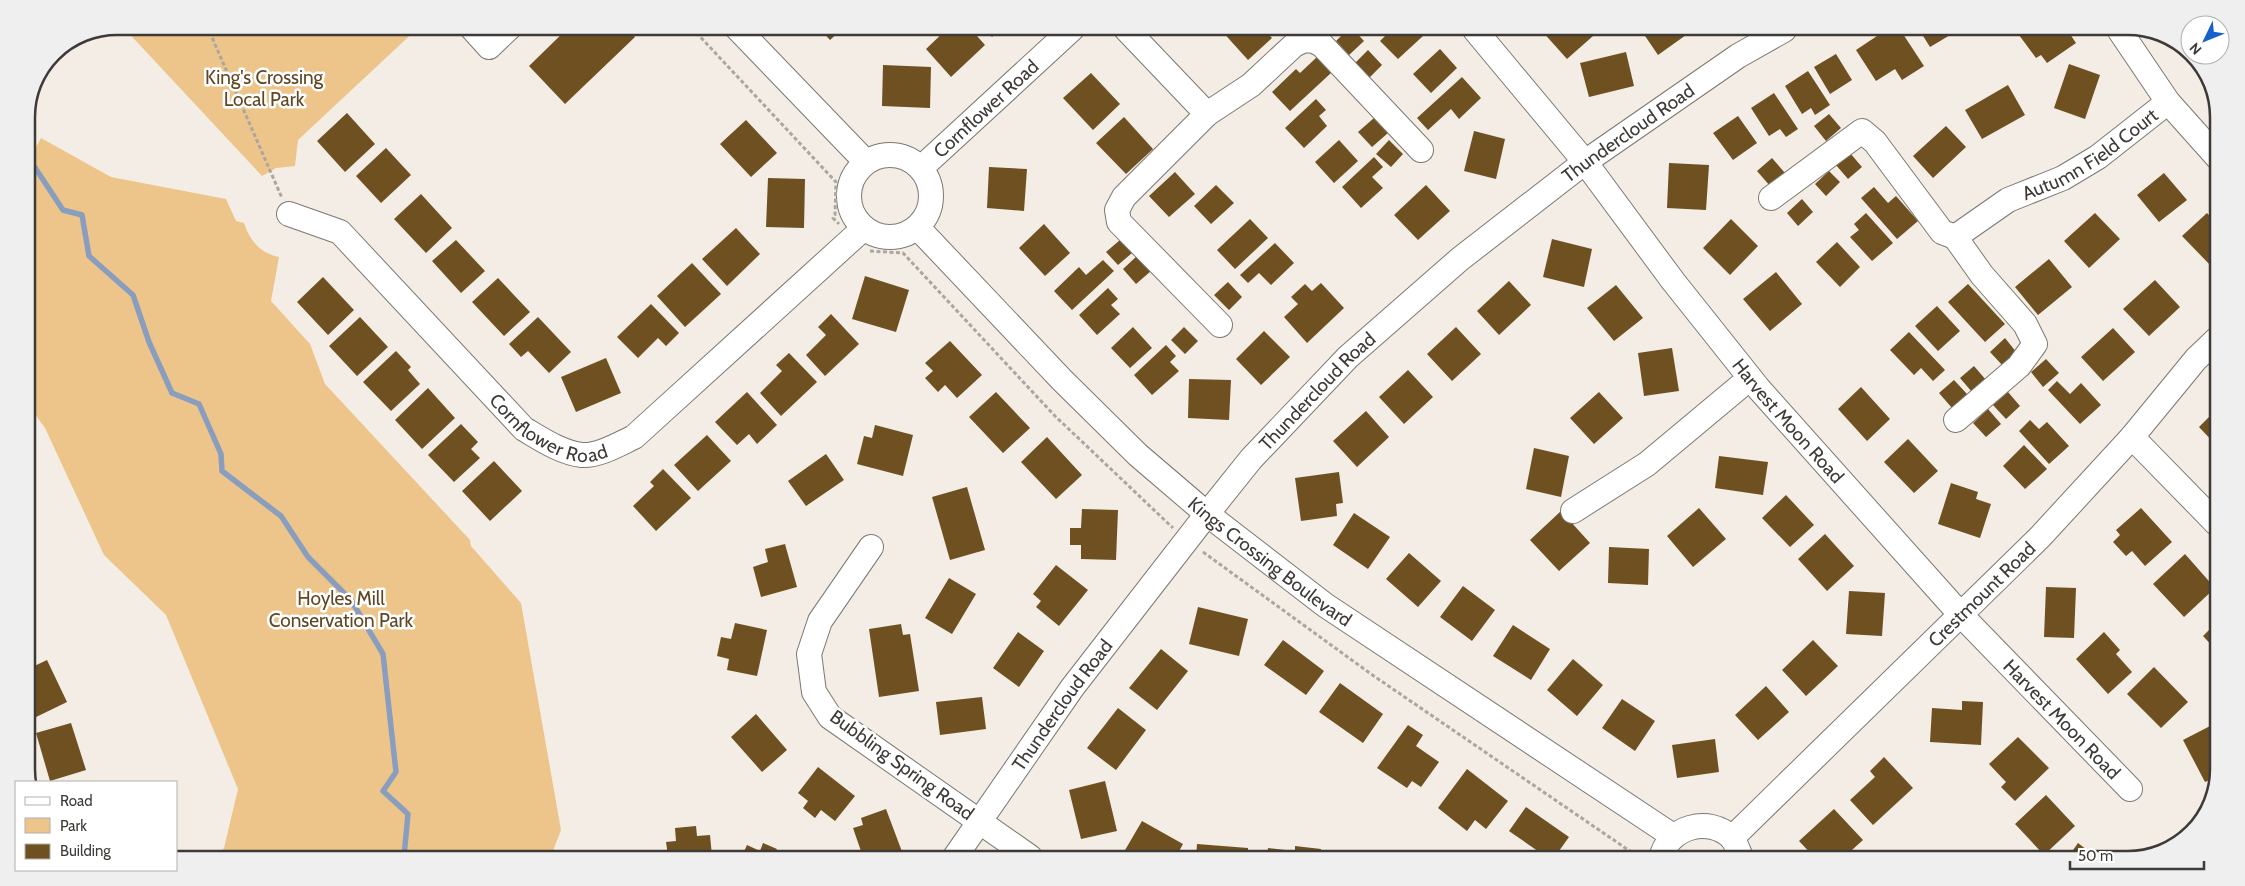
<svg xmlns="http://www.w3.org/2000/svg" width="2245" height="886" font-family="Cabin,sans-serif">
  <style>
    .green { fill: #edc58a }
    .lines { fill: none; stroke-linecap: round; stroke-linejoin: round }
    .stream { stroke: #899ebe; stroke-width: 5.5 }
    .building { fill: #6e5021 }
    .minor-casing { stroke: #7d7871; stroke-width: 26 }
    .path { stroke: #aaa6a0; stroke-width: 3; stroke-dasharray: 4 2.5; stroke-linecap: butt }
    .minor { stroke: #fff; stroke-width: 24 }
    .labels { text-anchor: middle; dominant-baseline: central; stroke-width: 5; stroke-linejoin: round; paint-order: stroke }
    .park-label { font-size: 19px; fill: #604723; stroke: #fff }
    .street-label { font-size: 19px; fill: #3d3a37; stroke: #fff }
    .rim { fill: none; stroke: #3d3a37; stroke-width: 2.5 }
  </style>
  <rect width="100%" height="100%" fill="#f3ede5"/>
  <path class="green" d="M122 26 419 27 298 140 295 166 276 168 262 176Z
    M41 138 111 177 226 199 236 221 244 223C250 241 260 253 279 257L271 301 310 344 325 384 470 540 471 546 521 603 561 830 551 856 218 855 224 848 238 789 166 615 104 555 45 428 26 402V166Z"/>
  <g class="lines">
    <path class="stream" d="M26 154 63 210 82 215 89 256 133 295 149 342 172 393 199 404 221 454 222 471 281 516 308 557 351 600 383 654 396 772 383 791 408 814 404 856"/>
  </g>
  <path class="building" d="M569 27H627L635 37 565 104 529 66Z
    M819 28H843L830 40Z
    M948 28H970L985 45 951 77 926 49Z
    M984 28H1001L992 37Z
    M1220 29H1264L1272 38 1248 60Z
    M1348 29H1353L1364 41 1349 55 1336 41Z
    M1392 29H1418L1423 36 1398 59 1380 41Z
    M1541 30H1588L1593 36 1567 59Z
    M1641 30H1693L1658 55Z
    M1886 30 1901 31 1924 66 1902 80 1895 69 1876 81 1856 50Z
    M1920 31H1957L1930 47Z
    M2016 31H2068L2076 43 2047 63 2041 55 2036 58Z
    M1440 49 1457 68 1431 93 1413 74Z
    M1368 50 1382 65 1369 78 1355 63Z
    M1626 52 1634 86 1589 97 1580 63Z
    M1836 54 1852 80 1830 94 1814 67Z
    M1317 57 1331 73 1290 111 1272 92 1296 69 1300 73Z
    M2069 64 2100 75 2085 119 2054 108Z
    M883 65 931 67 930 108 882 106Z
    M1808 71 1830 105 1815 115 1811 108 1802 114 1785 86Z
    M1091 73 1120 104 1093 130 1063 98Z
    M1462 77 1481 98 1459 119 1451 109 1428 130 1417 118Z
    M2008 85 2025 115 1982 139 1965 110Z
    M1774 93 1798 129 1786 137 1780 129 1769 136 1751 108Z
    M1316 99 1326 110 1319 116 1327 126 1304 148 1285 128Z
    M347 113 375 144 345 172 317 141Z
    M1829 114 1841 128 1826 141 1814 126Z
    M1738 116 1757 143 1733 160 1713 133Z
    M1124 117 1153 149 1126 174 1096 143Z
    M1374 118 1388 133 1372 147 1358 132Z
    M746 120 777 153 751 177 720 144Z
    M1946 126 1966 147 1933 178 1913 156Z
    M1474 131 1505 139 1496 179 1464 171Z
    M1339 140 1358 161 1334 183 1315 162Z
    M1389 140 1403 154 1391 167 1376 154Z
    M386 148 411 175 381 203 356 176Z
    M1850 153 1862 167 1848 179 1836 165Z
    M1374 157 1383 167 1372 177 1383 188 1361 208 1342 187Z
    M1772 158 1785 173 1770 186 1757 171Z
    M1669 163 1709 165 1706 210 1667 208Z
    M989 167 1027 169 1024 211 987 208Z
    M1829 171 1840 182 1826 196 1815 184Z
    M1175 172 1195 194 1169 217 1149 196Z
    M2164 173 2187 200 2159 222 2137 195Z
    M768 178 805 179 804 228 766 227Z
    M1216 185 1234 203 1211 224 1194 206Z
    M1426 185 1450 211 1418 240 1394 215Z
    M1874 187 1888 203 1896 196 1918 221 1897 239 1861 198Z
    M421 194 452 228 426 253 394 219Z
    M1802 199 1813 212 1798 226 1787 213Z
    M1866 213 1893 243 1872 261 1850 237 1859 230 1854 224Z
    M2095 213 2120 239 2089 268 2064 241Z
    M2207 213 2218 225V262L2212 267 2182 236Z
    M1250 219 1268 238 1235 269 1217 250Z
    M1731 219 1758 246 1730 275 1703 248Z
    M1044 224 1070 253 1045 276 1019 248Z
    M736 228 760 254 727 286 702 259Z
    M1552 239 1592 249 1584 287 1543 277Z
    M456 240 485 271 461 293 432 261Z
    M1120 240 1132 253 1118 265 1106 252Z
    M1837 242 1860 267 1840 287 1816 262Z
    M1275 243 1294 263 1271 285 1259 273 1248 283 1240 275Z
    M1137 256 1151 271 1136 284 1123 269Z
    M2049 259 2072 287 2038 315 2015 287Z
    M1103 260 1114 271 1072 310 1054 291 1079 267 1086 275Z
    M692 263 721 294 685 327 657 296Z
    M1776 272 1802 304 1770 331 1743 299Z
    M865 276 909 290 896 332 852 319Z
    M323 277 354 310 328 335 297 302Z
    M498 278 530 312 504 336 472 302Z
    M2155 280 2180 307 2149 336 2123 309Z
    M1509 281 1531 305 1499 335 1477 311Z
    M1228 282 1242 297 1229 310 1214 295Z
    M1321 283 1344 308 1307 343 1284 317 1298 304 1291 297 1305 284 1312 291Z
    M1968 284 2005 324 1985 342 1948 302Z
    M1616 285 1643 318 1614 341 1587 308Z
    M1108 288 1118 299 1111 305 1120 314 1097 335 1079 315Z
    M651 304 679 333 666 346 658 338 638 358 617 337Z
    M1937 306 1960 331 1938 351 1915 326Z
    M831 314 859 344 825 376 806 355 826 335 818 327Z
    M360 317 388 347 357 376 329 346Z
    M538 317 571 352 549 373 528 351 521 357 509 344Z
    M1133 327 1152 348 1130 368 1111 348Z
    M1184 327 1198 341 1185 354 1171 340Z
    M1456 327 1481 354 1452 381 1427 354Z
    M2113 328 2135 352 2103 381 2081 357Z
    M1264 331 1290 357 1261 385 1236 359Z
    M1909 332 1945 370 1933 381 1921 368 1914 375 1890 350Z
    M2005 338 2017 353 2003 366 1990 352Z
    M950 341 982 375 957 398 945 385 938 392 925 378 933 371 925 363Z
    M1166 345 1176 356 1170 362 1179 371 1152 395 1134 375Z
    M1672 348 1679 391 1644 396 1638 353Z
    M396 351 411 367 408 370 420 384 391 411 363 382Z
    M789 353 817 382 781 416 760 393 782 371 776 365Z
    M606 358 621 393 576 412 561 377Z
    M2046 359 2059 373 2043 387 2031 372Z
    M1974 366 1986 380 1972 392 1960 378Z
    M1408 370 1433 397 1404 424 1379 397Z
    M1189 379 1231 380 1229 420 1188 418Z
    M1954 380 1967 394 1952 408 1939 393Z
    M2057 381 2070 394 2081 383 2101 405 2080 424 2048 390Z
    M1861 387 1890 419 1867 441 1838 409Z
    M428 388 455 418 422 449 395 420Z
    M747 392 777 425 757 444 749 434 737 445 715 422Z
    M996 392 1030 428 1003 453 969 417Z
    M1599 392 1623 418 1594 444 1570 418Z
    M2008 392 2020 406 2006 419 1993 405Z
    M1988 409 2001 424 1986 437 1973 423Z
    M2216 410V445L2199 427Z
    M1366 411 1389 437 1357 467 1333 441Z
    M2030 420 2039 429 2047 422 2069 446 2049 464 2019 431Z
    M461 424 478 442 471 449 480 458 454 482 428 455Z
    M875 425 913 435 903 476 857 464 864 436 872 438Z
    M707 435 731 461 698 491 674 465Z
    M1047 437 1082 475 1056 499 1021 462Z
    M1908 439 1938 471 1914 493 1884 462Z
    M2024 445 2047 469 2025 489 2003 466Z
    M1534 448 1569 456 1561 497 1526 489Z
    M826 454 844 480 806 506 788 481Z
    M1719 456 1768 462 1763 495 1715 488Z
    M494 461 522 491 490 521 462 491Z
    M663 469 691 498 656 531 633 506 654 486 650 482Z
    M1339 472 1343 503 1336 504 1337 516 1301 521 1295 478Z
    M1951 483 1978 492 1976 499 1991 504 1980 538 1938 524Z
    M967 487 985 550 950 560 932 497Z
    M1786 495 1814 525 1790 547 1762 518Z
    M1699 508 1726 539 1693 567 1667 536Z
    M2141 508 2172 542 2145 566 2132 551 2126 556 2113 542 2120 535 2116 530Z
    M1082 509 1118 510 1116 560 1081 559V545H1070V528H1081Z
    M1561 511 1590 543 1559 571 1530 540Z
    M1354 513 1390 537 1368 569 1333 545Z
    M1825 534 1854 566 1827 591 1798 559Z
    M785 544 797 587 761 597 753 567 768 562 765 549Z
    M1609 547 1649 549 1648 585 1608 583Z
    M1409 553 1441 581 1418 607 1386 579Z
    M2185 554 2215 588 2184 617 2153 584Z
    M1056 565 1088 590 1059 626 1036 607 1041 601 1033 594Z
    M949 578 976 594 952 634 925 618Z
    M1463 586 1495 610 1472 641 1440 617Z
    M2046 587 2076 588 2074 638 2044 637Z
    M1849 591 1885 593 1882 636 1846 634Z
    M1198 607 1248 619 1239 656 1189 644Z
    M735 623 767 630 757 676 727 670 729 659 717 656 721 637 731 639Z
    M901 624 903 635 910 634 919 691 879 697 869 629Z
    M2215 624V649L2203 636Z
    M1513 625 1550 649 1531 680 1493 656Z
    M26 630 35 639 26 646Z
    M1018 632 1044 651 1019 687 993 668Z
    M2104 632 2120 650 2116 654 2132 672 2108 694 2076 659Z
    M1283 640 1324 671 1306 695 1264 665Z
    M1813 640 1838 666 1806 696 1782 670Z
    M1161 649 1188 671 1157 710 1129 688Z
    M1573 659 1603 685 1577 716 1547 690Z
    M47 660 67 702 32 719 26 708V670Z
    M2154 667 2188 702 2161 728 2127 694Z
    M1340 683 1383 714 1363 743 1319 712Z
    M1766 686 1789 712 1758 740 1735 715Z
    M982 697 986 729 940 735 936 702Z
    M1622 699 1655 721 1635 751 1602 728Z
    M1962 701 1983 702 1981 745 1930 742 1932 708 1962 710Z
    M1118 708 1146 730 1116 770 1087 748Z
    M756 714 787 750 762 772 731 737Z
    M71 723 86 770 50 781 36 733Z
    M2214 724V778L2205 782 2183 740Z
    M1408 725 1423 735 1416 746 1439 762 1421 787 1412 781 1407 788 1377 768Z
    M2018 737 2049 768 2015 801 2001 787 2006 782 1989 764Z
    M1715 739 1719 772 1677 778 1672 745Z
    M1884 757 1913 788 1873 825 1850 800 1875 777 1870 771Z
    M818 767 855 796 835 821 821 810 815 818 803 808 808 801 798 793Z
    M1467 769 1508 801 1486 829 1475 820 1467 831 1438 808Z
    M1105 781 1117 831 1081 839 1069 790Z
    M2046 795 2075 826 2044 855 2015 824Z
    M2204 803 2209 805 2197 823 2196 822Z
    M1526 807 1569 837 1554 858H1548L1509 831Z
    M886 809 904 857H863L853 828 863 825 861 818Z
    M1834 809 1863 840 1842 859H1816L1799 841Z
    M1142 821 1183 844 1176 857H1121Z
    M696 826 697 836 710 835 712 856H668L666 842 676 841 675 828Z
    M763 843 777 849 773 857 742 856 747 845 760 851Z
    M2078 843 2100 860H2066Z
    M1197 844 1248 848V858H1196Z
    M1295 846 1321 849 1320 858H1267L1268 848 1295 851Z"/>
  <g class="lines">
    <g class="minor-casing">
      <g id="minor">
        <path d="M471 27 489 47 510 27"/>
        <path d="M737 28 866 162"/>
        <path d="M1126 29 1207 114"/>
        <path id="s1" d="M1475 30 1585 162 1673 281 1759 389 1961 615 2130 789"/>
        <path d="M2120 31 2168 102 2218 158"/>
        <circle cx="890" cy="196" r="41"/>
        <path id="s2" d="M921 168 1072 29"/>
        <path id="s3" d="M1771 198 1862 131 1875 142 1942 232 1955 237 2008 200 2063 178 2098 157 2168 102"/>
        <path id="s4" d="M289 214 340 232 524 429C541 439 562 453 582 455 599 456 619 444 634 437L864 228"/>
        <path id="s5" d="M918 228 1062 380 1138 455 1207 514 1325 605 1673 836"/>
        <path d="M1955 237 1982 275 2025 324 2035 344 2019 366 1956 420"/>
        <path d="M1220 325 1119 222 1117 210 1124 197 1207 114 1251 85 1294 45 1304 40 1314 41 1322 45 1421 150"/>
        <path d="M2132 437 2216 523"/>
        <path d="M1573 511 1647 464 1750 378"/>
        <path d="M871 547 820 621 809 654 814 692 830 717 1030 857"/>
        <path id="s6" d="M1732 838 2040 537 2132 437 2196 359 2217 339"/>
        <path id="s7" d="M955 857 1072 688 1207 514 1251 459 1348 357 1460 259 1585 162 1738 56 1784 30"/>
        <path d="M1661 859C1667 827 1709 815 1732 838 1736 843 1739 853 1742 859"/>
      </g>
    </g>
    <path class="path" d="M207 26 282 198
      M692 28 836 182 835 215 833 218 839 224
      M870 251 903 253 1055 416 1173 528
      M1203 552 1371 674 1640 858"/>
    <use href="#minor" class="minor"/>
  </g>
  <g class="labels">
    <g class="park-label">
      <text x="264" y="77">King's Crossing<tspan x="264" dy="22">Local Park</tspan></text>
      <text x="341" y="598">Hoyles Mill<tspan x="341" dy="22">Conservation Park</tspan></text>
    </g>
    <g class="street-label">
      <text stroke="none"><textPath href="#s2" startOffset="88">Cornflower Road</textPath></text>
      <text stroke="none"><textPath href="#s7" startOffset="996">Thundercloud Road</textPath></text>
      <text stroke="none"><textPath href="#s3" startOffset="415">Autumn Field Court</textPath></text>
      <text stroke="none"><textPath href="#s7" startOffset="591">Thundercloud Road</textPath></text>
      <text stroke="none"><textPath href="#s4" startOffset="346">Cornflower Road</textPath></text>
      <text stroke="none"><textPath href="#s1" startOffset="501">Harvest Moon Road</textPath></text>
      <text stroke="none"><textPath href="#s5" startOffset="486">Kings Crossing Boulevard</textPath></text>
      <text stroke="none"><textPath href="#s6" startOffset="349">Crestmount Road</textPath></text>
      <text stroke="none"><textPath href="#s7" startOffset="186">Thundercloud Road</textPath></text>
      <text stroke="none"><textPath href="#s1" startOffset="906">Harvest Moon Road</textPath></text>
      <text transform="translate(902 765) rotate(36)">Bubbling Spring Road</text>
    </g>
  </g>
  <path d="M0 0H2245V886H0ZM117 35H2128A82 82 0 0 1 2210 117V769A82 82 0 0 1 2128 851H117A82 82 0 0 1 35 769V117A82 82 0 0 1 117 35Z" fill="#efefef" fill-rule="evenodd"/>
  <path class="rim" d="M117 35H2128A82 82 0 0 1 2210 117V769A82 82 0 0 1 2128 851H117A82 82 0 0 1 35 769V117A82 82 0 0 1 117 35Z"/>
  <rect x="15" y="781" width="162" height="90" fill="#ffffff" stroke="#b1b0af"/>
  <rect x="25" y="797" width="25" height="8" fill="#ffffff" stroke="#b1b0af"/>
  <text x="60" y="806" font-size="15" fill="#3d3a37">Road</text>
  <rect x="25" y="818" width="25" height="15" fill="#edc58a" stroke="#b1b0af"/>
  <text x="60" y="831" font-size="15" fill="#3d3a37">Park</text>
  <rect x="25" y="844" width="25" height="15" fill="#6e5021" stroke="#b1b0af"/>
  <text x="60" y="856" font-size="15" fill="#3d3a37">Building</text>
  <g transform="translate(2205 40) rotate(227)"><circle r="24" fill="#ffffff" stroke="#b1b0af"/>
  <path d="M0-4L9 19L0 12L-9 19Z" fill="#1561cc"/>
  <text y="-8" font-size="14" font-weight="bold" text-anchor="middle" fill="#3d3a37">N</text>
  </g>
  <path d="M2070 861v8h134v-8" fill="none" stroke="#3d3a37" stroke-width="2.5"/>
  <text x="2078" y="861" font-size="15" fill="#3d3a37" stroke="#ffffff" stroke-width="4" paint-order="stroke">50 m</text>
</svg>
